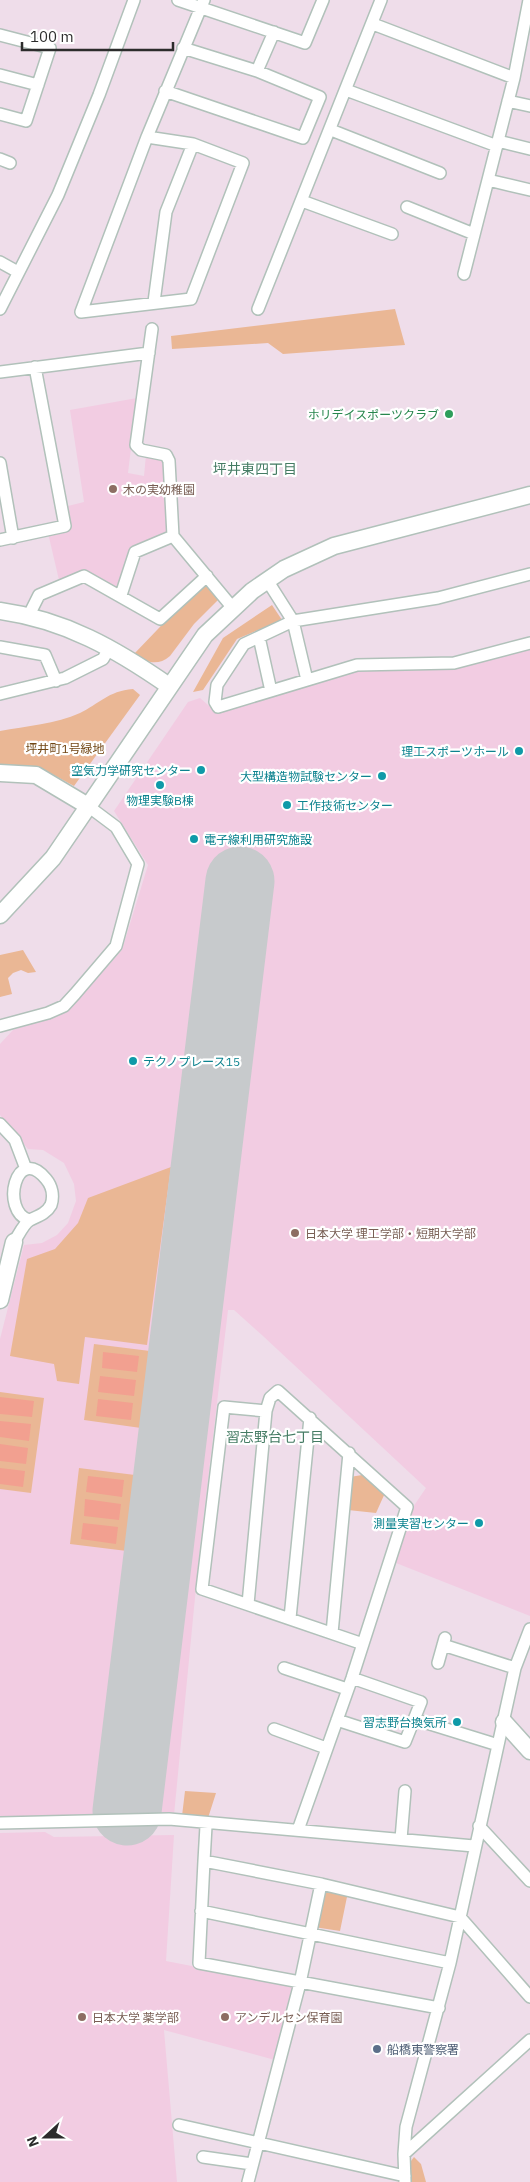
<svg xmlns="http://www.w3.org/2000/svg" width="530" height="2182" font-family="'IBM Plex Sans','Noto Sans JP',sans-serif">
  <style>
    .education { fill: #f2cce2 }
    .green { fill: #eab795 }
    .pitch { fill: #f2a090 }
    .lines { fill: none; stroke-linecap: round; stroke-linejoin: round }
    .runway { stroke: #c7cacc; stroke-width: 69 }
    .street-casing { stroke: #b1c1ba; stroke-width: 14 }
    .secondary-casing { stroke: #b1c1ba; stroke-width: 19 }
    .street { stroke: #fff; stroke-width: 11 }
    .secondary { stroke: #fff; stroke-width: 16 }
    .leisure-dot { fill: #2e9e5b; stroke: #fff; stroke-width: 2 }
    .education-dot { fill: #8d6e63; stroke: #fff; stroke-width: 2 }
    .culture-dot { fill: #0f9aa8; stroke: #fff; stroke-width: 2 }
    .service-dot { fill: #5c6f8a; stroke: #fff; stroke-width: 2 }
    .labels { text-anchor: middle; dominant-baseline: central; stroke-width: 4.5; stroke-linejoin: round; paint-order: stroke }
    .leisure-label { font-size: 12px; fill: #27864d; stroke: #fff; text-anchor: end }
    .education-label { font-size: 12px; fill: #785e54; stroke: #fff; text-anchor: start }
    .park-label { font-size: 12px; fill: #714614; stroke: #fff }
    .culture-label { font-size: 12px; fill: #0d838f; stroke: #fff; text-anchor: end }
    .service-label { font-size: 12px; fill: #4e5e75; stroke: #fff; text-anchor: start }
    .neighbourhood-label { font-size: 14px; fill: #457c64; stroke: #fff }
  </style>
  <rect width="100%" height="100%" fill="#efddea"/>
  <path class="education" d="M137 398 128 473 144 476 146 455 161 457 165 462 166 534 131 547 118 587 113 589 81 571 59 580 48 533 68 528 64 507 84 502 70 410Z
    M530 647V1616L396 1563 411 1510 426 1488 263 1336 234 1310H228L200 1546 174 1815 0 1819V1339L24 1245 42 1243 57 1235 68 1223 76 1201 74 1184 64 1163 43 1150 28 1149 0 1115V1044L13 1030 67 1012 122 950 148 865 114 811 188 702 200 698 215 711 357 670 457 667Z
    M45 1832 54 1837 174 1835 166 1961 295 1986 275 2060 164 2030 177 2182H0V1833Z"/>
  <path class="green" d="M395 309 405 345 283 354 268 343 172 349 171 336Z
    M204 581 218 600 194 624 170 656C157 667 146 662 134 654Z
    M272 605 282 620 237 639 203 690 193 692 223 638Z
    M133 689 140 695 74 786 41 768 0 766V731C26 726 56 724 80 713 99 704 108 691 133 689Z
    M23 950 36 972 28 973 21 970 13 973 8 978 12 994 0 997V955Z
    M171 1167 147 1345 85 1337 79 1384 57 1381 54 1364 10 1356 27 1259 55 1249 78 1223 88 1198Z
    M94 1344 150 1351 141 1428 84 1420Z
    M0 1392 44 1398 31 1493 0 1489Z
    M79 1468 135 1475 127 1551 70 1544Z
    M362 1475 385 1493 376 1513 348 1510 350 1477Z
    M185 1791 216 1793 208 1818 182 1816Z
    M324 1887 348 1892 340 1931 314 1927Z
    M414 2157 421 2164 426 2182H409L408 2165Z"/>
  <path class="pitch" d="M103 1352 139 1356 137 1372 102 1368Z
    M100 1376 136 1380 134 1396 98 1392Z
    M0 1397 34 1401 32 1417 0 1414Z
    M98 1399 133 1403 131 1420 96 1416Z
    M0 1421 31 1424 29 1441 0 1437Z
    M0 1444 28 1448 26 1464 0 1461Z
    M0 1468 25 1471 23 1487 0 1484Z
    M88 1476 124 1480 122 1497 86 1492Z
    M85 1499 121 1504 119 1520 84 1516Z
    M83 1523 118 1527 116 1544 81 1539Z"/>
  <g class="lines">
    <path class="runway" d="M127 1811 240 881"/>
    <g class="street-casing">
      <path id="street" d="M178 0 305 43 323 0
        M373 24 514 78
        M0 35 50 48 26 121 0 114
        M183 48 257 71 274 32
        M0 75 38 85
        M346 90 497 146
        M165 91 303 138 320 97 257 71
        M508 101 530 106
        M331 130 440 173
        M147 137 193 144 243 163 191 299 81 312 147 137 204 0
        M498 141 530 149
        M0 159 10 163
        M488 180 530 190
        M302 201 392 234
        M407 207 474 234
        M0 262 18 272
        M464 274 514 78 529 0
        M154 302 166 212 193 144
        M0 309 58 195 99 95 134 0
        M258 309 381 0
        M152 329 136 445 141 450 166 455 169 461 173 536 232 607
        M0 372 149 353
        M0 463 13 538
        M0 540 65 526 35 367
        M530 574 438 598 293 621 244 644 217 685 215 702 218 707 357 665 454 663 530 643
        M267 580 293 621 307 680
        M121 595 135 552 173 536
        M29 615 39 595 84 576 160 619 207 576
        M259 637 271 691
        M0 647 45 655 56 681
        M0 694 65 678 103 659 110 647
        M0 1026 48 1013 64 1006 75 994 116 946 138 864 116 827 88 806
        M0 1124 15 1140 26 1169
        M14 1242C18 1236 24 1223 30 1220 38 1216 46 1214 51 1205 54 1196 52 1186 46 1179 16 1143 0 1211 29 1220
        M266 1411 224 1407 202 1589 363 1644
        M248 1604 266 1411 270 1398 278 1391 407 1507 352 1678 298 1830
        M290 1618 310 1418
        M332 1633 349 1453
        M443 1645 515 1668
        M438 1663 445 1638
        M284 1668 347 1689
        M414 1719 498 1745
        M337 1720 405 1742 421 1702 352 1678
        M274 1729 326 1748
        M0 1823 169 1819 474 1846
        M479 1826 530 1881
        M401 1839 405 1791
        M204 1861 206 1826
        M201 1911 450 1963
        M439 2008 199 1963 204 1861 321 1884 460 1917 530 1997
        M179 2125 405 2176
        M404 2154 530 2040
        M203 2157 252 2164
        M248 2182 300 1983 321 1884
        M405 2182 404 2154 406 2127 450 1963 515 1668 530 1629"/>
    </g>
    <g class="secondary-casing">
      <path id="secondary" d="M0 611C65 620 116 649 169 686
        M0 773 36 775 88 806
        M0 915 53 858 205 635 252 591 284 569 334 546 530 495
        M0 1300 14 1242
        M504 1722 530 1751"/>
    </g>
    <use href="#street" class="street"/>
    <use href="#secondary" class="secondary"/>
  </g>
  <circle class="leisure-dot" cx="449" cy="414" r="5"/>
  <g class="education-dot">
    <circle cx="113" cy="489" r="5"/>
    <circle cx="295" cy="1233" r="5"/>
    <circle cx="82" cy="2017" r="5"/>
    <circle cx="225" cy="2017" r="5"/>
  </g>
  <g class="culture-dot">
    <circle cx="519" cy="751" r="5"/>
    <circle cx="201" cy="770" r="5"/>
    <circle cx="382" cy="776" r="5"/>
    <circle cx="160" cy="785" r="5"/>
    <circle cx="287" cy="805" r="5"/>
    <circle cx="194" cy="839" r="5"/>
    <circle cx="133" cy="1061" r="5"/>
    <circle cx="479" cy="1523" r="5"/>
    <circle cx="457" cy="1722" r="5"/>
  </g>
  <circle class="service-dot" cx="377" cy="2049" r="5"/>
  <g class="labels">
    <g class="leisure-label">
      <text x="439" y="414">ホリデイスポーツクラブ</text>
    </g>
    <g class="education-label">
      <text x="123" y="489">木の実幼稚園</text>
      <text x="305" y="1233">日本大学 理工学部・短期大学部</text>
      <text x="92" y="2017">日本大学 薬学部</text>
      <text x="235" y="2017">アンデルセン保育園</text>
    </g>
    <g class="park-label">
      <text x="65" y="748">坪井町1号緑地</text>
    </g>
    <g class="culture-label">
      <text x="509" y="751">理工スポーツホール</text>
      <text x="191" y="770">空気力学研究センター</text>
      <text x="372" y="776">大型構造物試験センター</text>
      <text x="160" y="800" text-anchor="middle">物理実験B棟</text>
      <text x="297" y="805" text-anchor="start">工作技術センター</text>
      <text x="204" y="839" text-anchor="start">電子線利用研究施設</text>
      <text x="143" y="1061" text-anchor="start">テクノプレース15</text>
      <text x="469" y="1523">測量実習センター</text>
      <text x="447" y="1722">習志野台換気所</text>
    </g>
    <g class="service-label">
      <text x="387" y="2049">船橋東警察署</text>
    </g>
    <g class="neighbourhood-label">
      <text x="255" y="469">坪井東四丁目</text>
      <text x="275" y="1437">習志野台七丁目</text>
    </g>
  </g>
  <g transform="translate(45 2137) rotate(249)" stroke="#ffffff" stroke-width="4" paint-order="stroke">
  <path d="M0-4L9 19L0 12L-9 19Z" fill="#2c2c2c"/>
  <text y="-8" font-size="14" font-weight="bold" text-anchor="middle" fill="#2c2c2c">N</text>
  </g>
  <path d="M22 42v8h151v-8" fill="none" stroke="#2c2c2c" stroke-width="2.5"/>
  <text x="30" y="42" font-size="15" fill="#2c2c2c" stroke="#ffffff" stroke-width="4" paint-order="stroke">100 m</text>
</svg>
